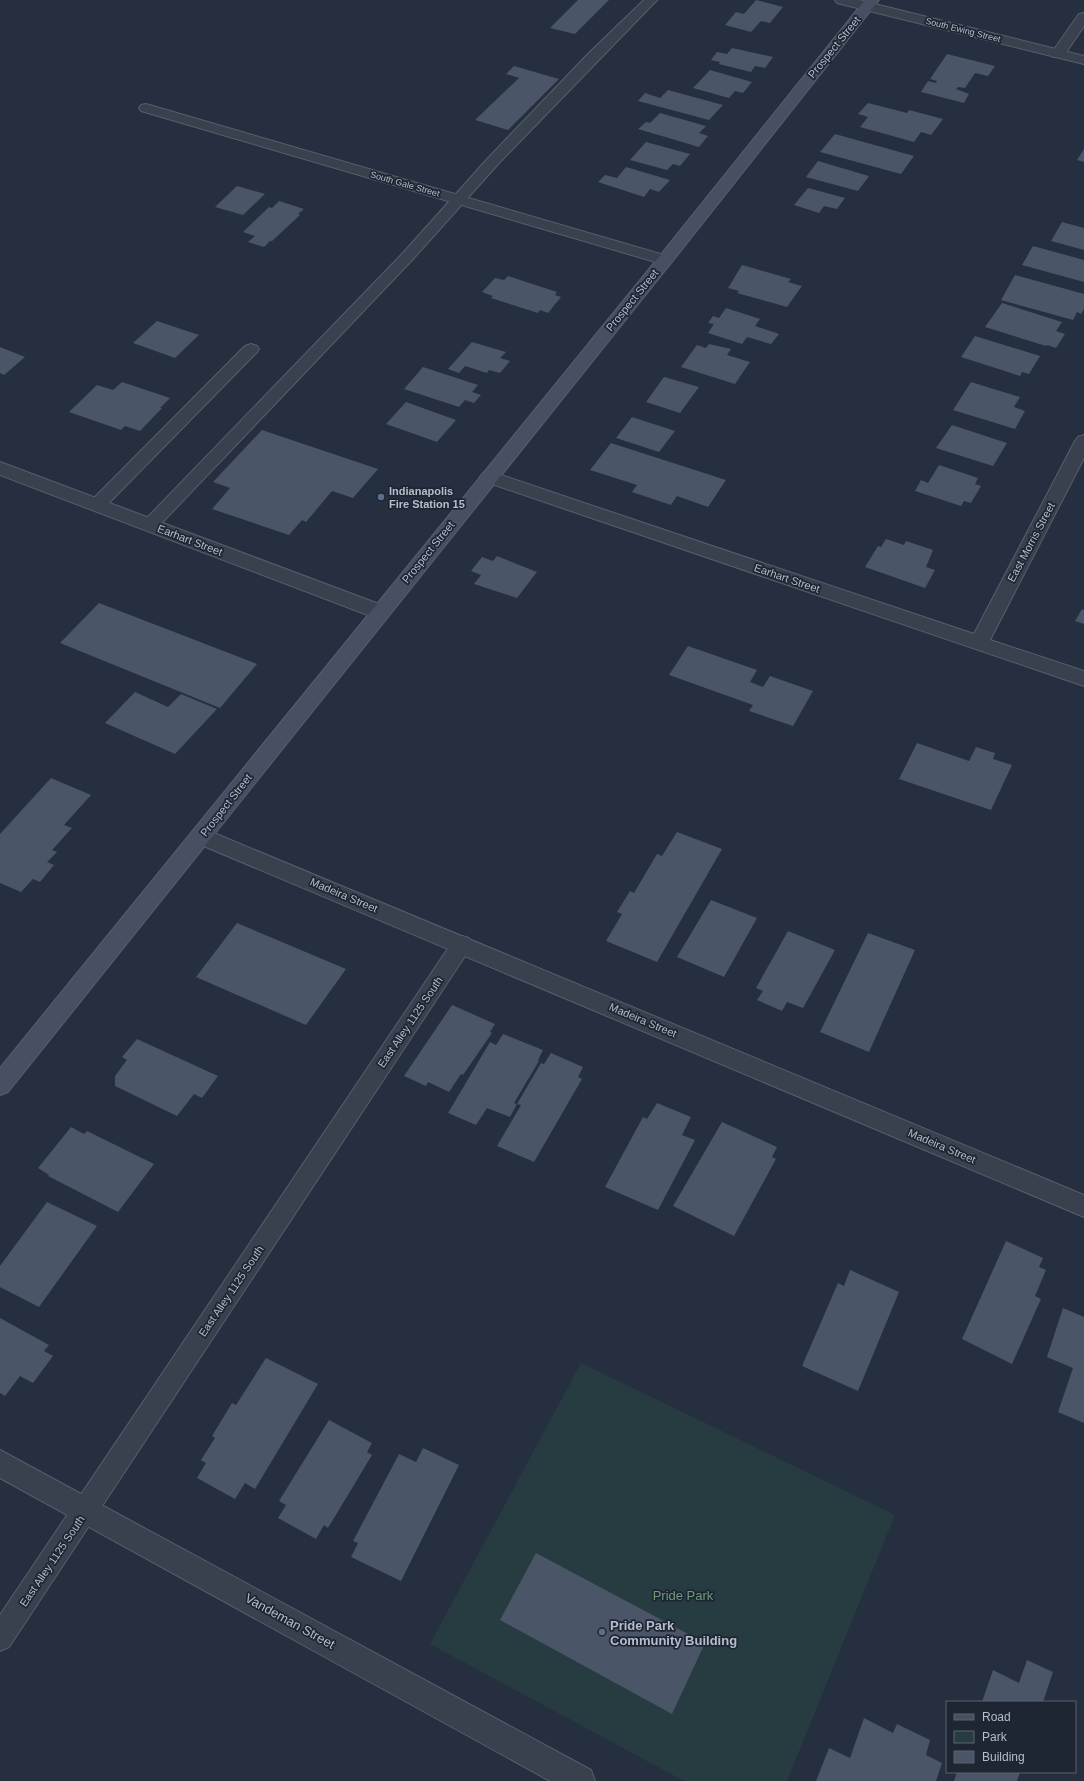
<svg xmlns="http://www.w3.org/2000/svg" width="1084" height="1781" font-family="Helvetica,sans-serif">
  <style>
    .green { fill: #273c40 }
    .building { fill: #4b5568 }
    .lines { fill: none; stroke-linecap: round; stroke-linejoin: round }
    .service-casing { stroke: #575f6d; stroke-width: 2 }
    .minor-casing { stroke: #575f6d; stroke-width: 2 }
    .secondary-casing { stroke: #575f6d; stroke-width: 2 }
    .service { fill: #39414f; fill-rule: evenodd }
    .minor { fill: #39414f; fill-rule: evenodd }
    .secondary { fill: #474f62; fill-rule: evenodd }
    .service-dot { fill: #5c6f8a; stroke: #1e2634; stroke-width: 1.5 }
    .labels { text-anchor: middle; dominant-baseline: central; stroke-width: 3.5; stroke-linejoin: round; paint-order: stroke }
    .far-street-label { font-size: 9px; fill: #b6bcca; stroke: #1e2634 }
    .street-label { font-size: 11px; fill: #b6bcca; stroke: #1e2634 }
    .poi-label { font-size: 11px; font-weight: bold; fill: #b6bcca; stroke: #1e2634; text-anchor: start }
    .near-park-label { font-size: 13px; fill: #6d9b7b; stroke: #1e2634 }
    .near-street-label { font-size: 13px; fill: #b6bcca; stroke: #1e2634 }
    .near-poi-label { font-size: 13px; font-weight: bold; fill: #b6bcca; stroke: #1e2634; text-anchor: start }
  </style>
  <rect width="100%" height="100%" fill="#252f3f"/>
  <path class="green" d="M581 1363 895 1515 787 1781H684L430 1644Z"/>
  <path class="building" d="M578 0H609L575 34 550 28Z
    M756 0 783 7 770 23 761 21 751 32 725 25 736 12 744 14Z
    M732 48 773 57 765 68 755 66 751 72 719 64 720 62 711 60 717 52 727 54Z
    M947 54 995 66 988 76 975 73 965 88 958 87 956 89 969 94 964 103 921 92 928 81 936 83 937 81 930 79Z
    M514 66 559 79 508 130 475 120 519 78 506 74Z
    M710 70 752 82 743 93 735 91 729 98 693 88Z
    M668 90 723 105 709 120 638 101 645 93 660 98Z
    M868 103 907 113 909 110 943 119 931 135 921 132 914 142 860 127 868 117 858 114Z
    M660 113 706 126 699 133 708 136 699 147 638 129 646 122 650 123Z
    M835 134 914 156 901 174 820 152Z
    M646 142 690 154 680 166 673 164 667 170 630 160Z
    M1084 149V162L1077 160Z
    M818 161 869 176 858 191 806 177Z
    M626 167 670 180 659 192 650 189 644 197 598 182 605 175 617 178Z
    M237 186 265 194 243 215 215 207Z
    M808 188 845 198 837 209 824 206 819 213 794 205Z
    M279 201 304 209 298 214 300 215 272 241H270L264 247 248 242 255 236 243 232 269 207 272 208Z
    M1062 222 1084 228V250L1051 241Z
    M1033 246 1084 260V282L1022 265Z
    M742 265 791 279 788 282 802 286 787 307 737 293 739 291 728 288Z
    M1015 275 1084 294V309L1081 314 1077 312 1073 320 1001 300Z
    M508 276 557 292 555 295 561 297 548 313 540 310 538 313 491 298 493 296 482 292 495 278 504 280Z
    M1002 303 1062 322 1056 331 1065 334 1056 348 1047 345 1046 346 985 327Z
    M726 308 760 319 755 326 779 334 771 344 747 337 742 344 708 333 714 324 708 323 713 316 719 318Z
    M157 321 199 335 175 358 133 343Z
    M975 336 1040 356 1029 374 1022 372 1020 376 961 357Z
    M472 342 506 352 500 358 510 361 500 373 489 370 487 373 465 366 459 373 448 369Z
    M709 344 731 349 727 355 750 362 735 384 681 367 697 345 706 348Z
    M0 347 25 357 4 375 0 373Z
    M423 367 478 385 472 392 481 395 474 403 465 400 459 407 404 389Z
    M664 377 699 387 680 413 646 402Z
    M122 382 170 398 160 408H162L140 431 125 426 121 430 69 412 97 385 113 390Z
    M971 382 1020 397 1014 407 1025 411 1015 429 953 410Z
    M406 402 456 420 437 442 386 424Z
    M632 417 675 431 659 452 616 438Z
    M952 425 1007 443 993 466 936 448Z
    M262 430 378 469 353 498 332 491 306 522 302 520 289 535 212 509 230 488 213 482Z
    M611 443 726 480 708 507 677 496 671 505 632 492 637 485 590 470Z
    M939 465 978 478 975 484 981 486 971 503 964 501 961 506 915 491 921 480 928 483Z
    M886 539 904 545 906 541 933 550 926 567 935 570 925 588 865 567 878 546 881 547Z
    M497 556 537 572 517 598 474 584 481 575 471 571 482 557 493 561Z
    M99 603 257 664 220 708 60 643Z
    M1082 609 1084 610V624L1075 621Z
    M688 646 757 670 750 682 763 687 770 676 813 691 793 726 749 711 753 705 669 675Z
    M135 692 168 707 181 694 217 709 175 754 105 723Z
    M917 743 969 761 976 747 995 753 993 759 1012 765 991 810 899 779Z
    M51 778 91 795 64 825 72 828 52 850 57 852 47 862 54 865 40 882 33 879 21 892 0 883V834Z
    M677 832 722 849 657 962 606 941 622 914 617 912 630 891 634 893 657 854 662 856Z
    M711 900 757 918 724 977 677 957Z
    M237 923 346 969 306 1025 196 977Z
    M788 931 835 950 803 1008 787 1002 782 1011 757 1000 763 991 756 988Z
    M868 933 915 950 869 1052 820 1032Z
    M452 1005 495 1024 490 1032 492 1033 463 1075 461 1074 449 1092 428 1082 426 1086 404 1076Z
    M503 1034 543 1050 538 1060 539 1061 514 1103 517 1104 510 1117 487 1108 476 1125 448 1113 490 1042 496 1045Z
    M137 1039 218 1076 202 1098 194 1094 177 1116 115 1086V1076L127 1060 122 1057Z
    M551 1053 583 1067 578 1077 582 1079 534 1162 497 1146 521 1105 517 1104 541 1063 544 1064Z
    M657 1103 691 1117 682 1135 695 1140 658 1210 605 1187 643 1117 647 1119Z
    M722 1122 777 1147 772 1157 776 1159 734 1236 673 1206Z
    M71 1127 84 1134 87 1131 154 1164 118 1212 48 1176 49 1175 38 1168Z
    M47 1202 97 1226 39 1307 0 1287V1266Z
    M1006 1241 1043 1258 1039 1267 1046 1270 1035 1296 1041 1299 1012 1364 962 1339Z
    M850 1270 899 1292 858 1391 802 1366 838 1283 844 1286Z
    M1063 1308 1084 1317V1423L1058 1412 1073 1368 1047 1357Z
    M0 1318 49 1345 44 1351 53 1356 33 1383 20 1376 5 1396 0 1393Z
    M266 1358 318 1384 255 1489 245 1483 235 1499 197 1478 206 1463 201 1460 215 1438 212 1436 232 1403 236 1405Z
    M329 1420 372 1443 367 1452 372 1455 328 1528 324 1525 316 1539 278 1518 286 1505 279 1501Z
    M423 1448 459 1465 401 1581 351 1557 358 1543 353 1541 399 1454 416 1462Z
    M536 1553 705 1643 672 1714 500 1620Z
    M1027 1660 1053 1672 1043 1702H982L993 1670 1019 1683Z
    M864 1718 893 1733 897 1724 930 1740 926 1755 942 1763 936 1781H816L829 1748 850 1758Z
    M957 1772H1020L1017 1781H954Z"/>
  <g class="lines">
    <g class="service-casing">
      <path id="service" d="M644 0H657L499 163 413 259 156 529 150 531 144 529 141 525 144 521 403 253 489 157 589 53Z
        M1084 13V26L1063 57H1053L1051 54 1053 51 1079 14Z
        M251 344 257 346 259 349 257 352 103 509 97 511 91 509 89 505 91 501 245 346Z
        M462 936 469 938 472 944 469 950 9 1647 0 1651V1615L455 938Z"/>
    </g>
    <g class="minor-casing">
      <path id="minor" d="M835 0H859L1084 56V64L837 3Z
        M146 104 671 257 673 260 671 263 665 265 659 263 141 111 139 108 141 105Z
        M1084 435V458L990 640 1084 671V686L483 481 480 477 483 473 489 471 495 473 974 634 1075 441 1078 437Z
        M0 462 387 607 390 612 387 617 380 619 373 617 0 475Z
        M202 828 1084 1195V1217L194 842 191 836 194 830Z
        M0 1450 591 1770 595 1781H550L0 1478Z"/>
    </g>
    <g class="secondary-casing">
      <path id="secondary" d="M865 0H879L671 263 8 1092 0 1095V1068L659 257Z"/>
    </g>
    <use href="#service" class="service"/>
    <use href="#minor" class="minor"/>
    <use href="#secondary" class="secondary"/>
  </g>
  <g class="service-dot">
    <circle cx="381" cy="497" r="4"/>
    <circle cx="602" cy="1632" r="4"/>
  </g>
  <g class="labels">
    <g class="far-street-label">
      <text transform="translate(963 30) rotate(14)">South Ewing Street</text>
      <text transform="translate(405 184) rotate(16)">South Gale Street</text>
    </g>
    <g class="street-label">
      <text transform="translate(834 47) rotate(-51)">Prospect Street</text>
      <text transform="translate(632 300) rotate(-51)">Prospect Street</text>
      <text transform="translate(190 540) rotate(21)">Earhart Street</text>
      <text transform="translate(1031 542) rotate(-62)">East Morris Street</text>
      <text transform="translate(428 552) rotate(-51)">Prospect Street</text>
      <text transform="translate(787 578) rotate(19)">Earhart Street</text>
      <text transform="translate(226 805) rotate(-52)">Prospect Street</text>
      <text transform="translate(344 895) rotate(23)">Madeira Street</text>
      <text transform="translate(643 1020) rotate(23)">Madeira Street</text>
      <text transform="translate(410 1022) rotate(-56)">East Alley 1125 South</text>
      <text transform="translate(942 1146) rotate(23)">Madeira Street</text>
      <text transform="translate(231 1291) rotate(-56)">East Alley 1125 South</text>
      <text transform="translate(52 1561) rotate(-56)">East Alley 1125 South</text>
    </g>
    <g class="poi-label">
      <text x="389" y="491">Indianapolis<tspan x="389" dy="13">Fire Station 15</tspan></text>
    </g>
    <g class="near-park-label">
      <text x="683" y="1595">Pride Park</text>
    </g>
    <g class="near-street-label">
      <text transform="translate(290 1621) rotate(29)">Vandeman Street</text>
    </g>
    <g class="near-poi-label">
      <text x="610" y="1625">Pride Park<tspan x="610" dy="15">Community Building</tspan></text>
    </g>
  </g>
  <rect x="946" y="1701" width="130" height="72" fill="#1e2634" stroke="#5b6270"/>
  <rect x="954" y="1714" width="20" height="6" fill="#474f62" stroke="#5b6270"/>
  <text x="982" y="1721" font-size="12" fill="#b6bcca">Road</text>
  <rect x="954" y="1731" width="20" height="12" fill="#273c40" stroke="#5b6270"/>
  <text x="982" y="1741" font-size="12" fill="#b6bcca">Park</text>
  <rect x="954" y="1751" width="20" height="12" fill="#4b5568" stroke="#5b6270"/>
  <text x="982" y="1761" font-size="12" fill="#b6bcca">Building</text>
</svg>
